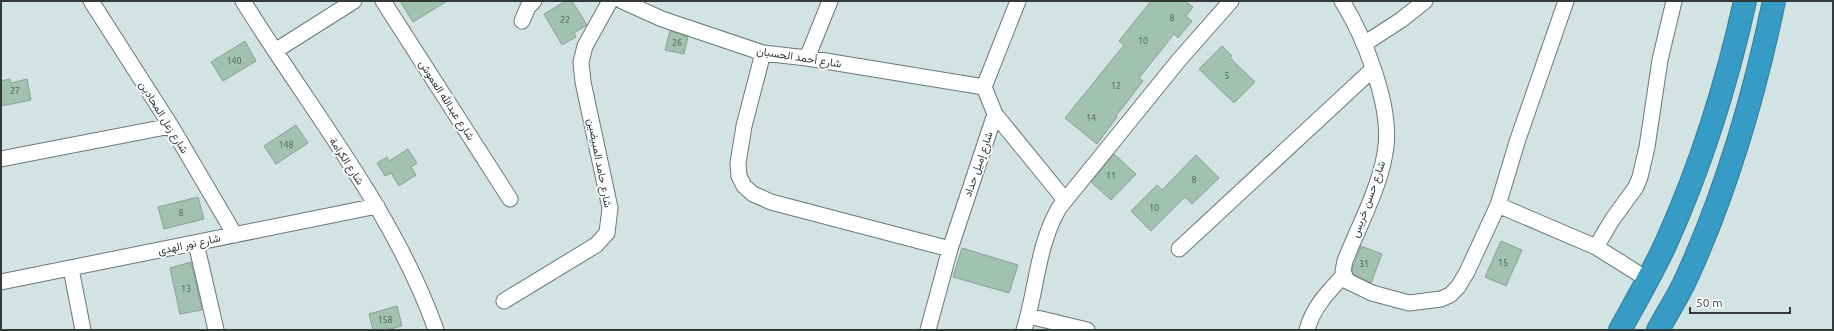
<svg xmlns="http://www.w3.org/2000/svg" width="1834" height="331" font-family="Ubuntu,Vazirmatn,sans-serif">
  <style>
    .building { fill: #a1c2b1; stroke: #8f9d96 }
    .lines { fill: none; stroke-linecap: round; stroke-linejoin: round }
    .minor-casing { stroke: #687878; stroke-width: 17 }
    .highway-casing { stroke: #357a94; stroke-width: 24 }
    .minor { stroke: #fff; stroke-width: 15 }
    .highway { stroke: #379cc5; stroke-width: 22 }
    .labels { text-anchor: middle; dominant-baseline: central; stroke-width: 3.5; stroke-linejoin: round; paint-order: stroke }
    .number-label { font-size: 9px; fill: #4e5c58 }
    .street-label { font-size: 11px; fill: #323a3a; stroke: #fff }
  </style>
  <rect width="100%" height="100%" fill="#d1e3e3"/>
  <path class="building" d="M400 1H447L413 22Z
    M566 1H572L587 25 574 33 576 37 562 45 544 14Z
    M1151 1H1185L1193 7 1186 16 1192 21 1178 38 1174 34 1139 78 1143 81 1116 116 1117 117 1097 144 1065 118 1124 45 1119 41Z
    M670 31 688 37 684 54 665 50Z
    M245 41 256 61 223 81 211 62Z
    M1222 46 1232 56 1230 58 1255 82 1234 103 1199 69Z
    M10 79 11 83 27 79 31 100 1 106V81Z
    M296 125 308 143 276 164 264 146Z
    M408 149 417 163 411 167 416 175 399 186 391 173 385 176 377 163 387 157 389 161Z
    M1114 154 1136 174 1111 200 1091 182Z
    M1196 155 1219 178 1192 204 1185 197 1151 231 1131 211 1157 185 1162 190Z
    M198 197 204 219 164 229 158 207Z
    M1501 241 1522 250 1506 286 1485 277Z
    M1361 246 1382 254 1371 283 1354 274 1352 270Z
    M962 248 1018 265 1009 293 953 277Z
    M191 262 202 310 180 314 170 268Z
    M397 306 402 326 386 330H373L369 314Z"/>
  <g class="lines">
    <g class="minor-casing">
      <path id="minor" d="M91 1 171 126 235 235
        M243 1C309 108 394 211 436 330
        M383 1 510 199
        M622 1 662 19 763 53 807 58 984 87
        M1342 1C1364 36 1391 104 1386 146 1382 184 1359 225 1345 261L1343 271 1347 281 1372 293 1409 303 1441 299 1450 295 1458 287 1467 272 1498 205 1518 139 1566 1
        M522 21 528 7 534 1
        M1364 44 1401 20 1425 1
        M275 51 354 1
        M763 53 744 126 738 163 739 176 744 186 753 194 771 202 950 249
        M807 58 830 1
        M995 114 1065 200
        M1 159 171 126
        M1498 205 1596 247 1647 279
        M196 243 216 330
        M1596 247 1612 220 1636 187 1640 177 1647 147 1660 60 1674 1
        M1179 249 1373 69
        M71 269 83 330
        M1 282 377 206
        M504 301 596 245 607 233 610 208 583 82 581 62 585 46 610 1
        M1029 316 1087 330
        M928 330 950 249 995 114 984 87 1018 1
        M1024 330C1037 289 1037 246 1059 208L1179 60 1231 1
        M1307 330C1313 307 1328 292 1344 275"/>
    </g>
    <g class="highway-casing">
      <path id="highway" d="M1620 330C1636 301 1653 272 1667 241 1701 165 1727 83 1745 1
        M1658 330C1667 313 1678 297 1686 279 1727 190 1754 97 1774 1"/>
    </g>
    <use href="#minor" class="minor"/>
    <use href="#highway" class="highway"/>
  </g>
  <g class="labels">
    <g class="number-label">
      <text x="1172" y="18">8</text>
      <text x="565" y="20">22</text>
      <text x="1143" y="41">10</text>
      <text x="677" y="43">26</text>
      <text x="234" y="61">140</text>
      <text x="1227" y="76">5</text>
      <text x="1116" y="86">12</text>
      <text x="15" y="91">27</text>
      <text x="1091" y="118">14</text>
      <text x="286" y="145">148</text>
      <text x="1111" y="176">11</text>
      <text x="1194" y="180">8</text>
      <text x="1154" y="208">10</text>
      <text x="181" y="213">8</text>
      <text x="1503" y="263">15</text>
      <text x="1364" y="264">31</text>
      <text x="186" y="289">13</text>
      <text x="385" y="320">158</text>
    </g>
    <g class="street-label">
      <text transform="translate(799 57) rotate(9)">شارع أحمد الحسبان</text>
      <text transform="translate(447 100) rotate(57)">شارع عبدالله العموش</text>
      <text transform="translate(164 117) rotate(58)">شارع زعل المحادين</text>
      <text transform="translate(347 161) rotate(57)">شارع الكرامة</text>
      <text transform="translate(600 163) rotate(79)">شارع حامد المبيضين</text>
      <text transform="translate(978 164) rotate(-71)">شارع إميل حداد</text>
      <text transform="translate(1368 199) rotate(-70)">شارع حسن خريس</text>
      <text transform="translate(189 244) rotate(-12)">شارع نور الهدى</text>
    </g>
  </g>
  <rect width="1834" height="331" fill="none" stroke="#323a3a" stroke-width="4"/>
  <path d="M1690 307v6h100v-6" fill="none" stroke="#323a3a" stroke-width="2"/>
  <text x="1696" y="307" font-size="12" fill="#323a3a" stroke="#ffffff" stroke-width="3" paint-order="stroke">50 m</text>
</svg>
